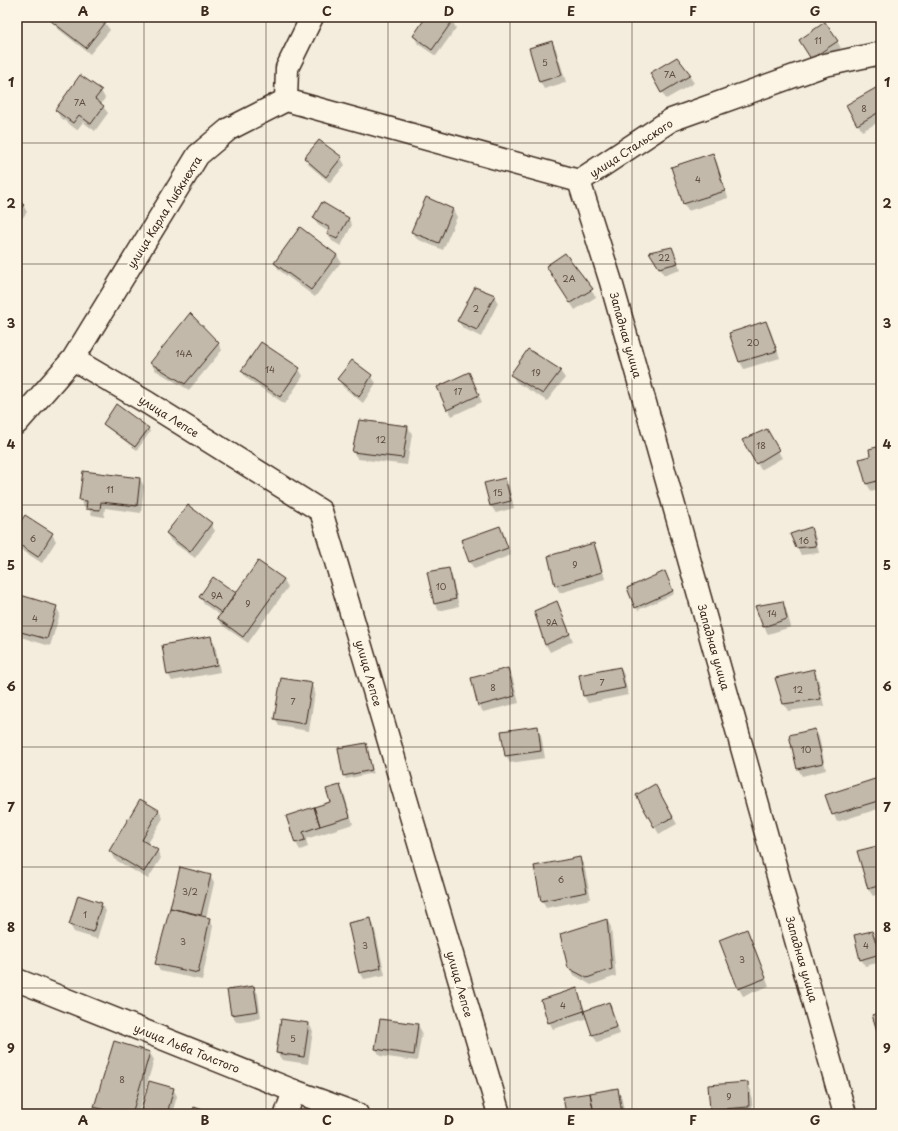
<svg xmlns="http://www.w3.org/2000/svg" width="898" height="1131" font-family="'Playpen Sans',sans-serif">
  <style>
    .shadow { fill: #0003 }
    .building { fill: #c3b9aa; stroke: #3b2a1e }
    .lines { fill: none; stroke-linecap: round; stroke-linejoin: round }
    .minor-casing { stroke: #3b2a1e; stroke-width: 25 }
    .tertiary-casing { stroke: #3b2a1e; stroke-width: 25 }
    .minor { stroke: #fcf5e5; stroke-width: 22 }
    .tertiary { stroke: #fcf5e5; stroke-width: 22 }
    .grid { fill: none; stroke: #3b2a1e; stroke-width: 1; stroke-opacity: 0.55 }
    .labels { text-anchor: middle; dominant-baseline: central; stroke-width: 4; stroke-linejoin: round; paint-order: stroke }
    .number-label { font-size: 9px; fill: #5d4e41 }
    .street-label { font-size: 11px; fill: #3b2a1e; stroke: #fcf5e5 }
    .neatline { fill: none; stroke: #3b2a1e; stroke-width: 1.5 }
    .grid-label { font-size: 13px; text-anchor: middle; font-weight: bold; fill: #3b2a1e }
  </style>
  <rect width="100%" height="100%" fill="#f4eddd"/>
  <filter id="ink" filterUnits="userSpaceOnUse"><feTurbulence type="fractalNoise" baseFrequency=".025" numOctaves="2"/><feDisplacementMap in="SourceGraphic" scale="8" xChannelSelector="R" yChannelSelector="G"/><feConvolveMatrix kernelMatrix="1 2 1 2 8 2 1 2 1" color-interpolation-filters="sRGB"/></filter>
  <g filter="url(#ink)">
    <path class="shadow" d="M56 17H98L105 23 110 30 90 54 57 28 53 21Z
      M427 17H447L452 20 456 28 436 56 418 44 414 36Z
      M800 40 837 41 841 48 816 65Z
      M552 42 556 49 566 82 544 89 540 82Z
      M677 58 694 83 666 99 651 74Z
      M881 86V121L862 131 847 105Z
      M101 91 105 98 101 104 108 113 95 131 83 122 77 130 60 117 56 110Z
      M713 155 717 162 728 198 688 211 684 204Z
      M305 158H341L345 165 330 183 309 165Z
      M17 200 23 205 27 212 17 225Z
      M453 210 457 217 443 250 417 239 412 232Z
      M314 218H348L352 225 341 246 332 241 328 234 329 232 318 225Z
      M671 248 681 270 664 275 651 253Z
      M564 254 596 297 575 310 551 273Z
      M337 255 341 262 315 297 279 270 275 263Z
      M494 296 498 303 481 337 463 328 458 321Z
      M765 322 770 329 780 358 744 369 740 362 731 334Z
      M218 343 222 350 189 390 155 370 151 363Z
      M352 362 371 376 376 383 363 403 343 387 339 379Z
      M299 369 303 376 285 404 246 378 242 371Z
      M560 371 565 378 547 401 516 382 512 375Z
      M472 381 482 402 452 416 448 409Z
      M360 422 408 427 412 434 407 465 358 459 353 452Z
      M104 424 148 428 150 432 137 450 106 427Z
      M766 430 782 458 761 470 744 440Z
      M881 447V488L871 491 867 484 860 460 872 457Z
      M140 479 144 486 141 513 105 508 104 517 92 515 88 507H84L80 500Z
      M505 479 509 486 514 508 496 513 491 506 486 483Z
      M188 506 211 524 215 531 195 558 171 541 167 534Z
      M17 525 52 534 56 541 42 563 17 547Z
      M499 527 503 534 511 555 474 569 470 562Z
      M810 528 815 535 819 553 801 555 797 548Z
      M594 544 598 552 605 579 560 593 556 586 549 557Z
      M259 562 284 580 288 587 248 643 223 626 218 619 221 616 204 604 200 597 236 594Z
      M448 569 452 576 459 606 439 611 435 604 428 573Z
      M666 576 674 594 638 610 636 607Z
      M17 595 56 607 60 614 50 646 17 636Z
      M782 602 786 609 791 627 768 634 764 627Z
      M557 603 573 641 550 652 546 645 536 611Z
      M211 637 215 644 220 672 172 681 168 674Z
      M620 668 624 675 628 695 588 703 584 696 580 676Z
      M508 669 512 676 519 703 483 712 479 705Z
      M814 671 818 678 824 706 788 711 784 704Z
      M311 684 315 692 309 731 279 726 275 718Z
      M537 728 541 735 545 758 510 763 506 756 502 732Z
      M815 730 819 737 826 770 802 776 798 769Z
      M366 744 368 747 373 773 346 779 344 775Z
      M881 778V808L837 822 826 796Z
      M340 786 344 793 353 824 306 839 308 847 300 850 296 843 287 817 331 803Z
      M655 786 677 824 659 834 637 796Z
      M141 800 159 811 163 818 147 845 157 850 161 858 148 879 114 859 110 851Z
      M881 846V893L873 896 868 889Z
      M579 858 584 865 591 899 546 908 542 901 535 867Z
      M181 868 210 876 214 883 206 918 209 919 213 926 202 980 160 971 156 964Z
      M101 904 106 911 97 939 74 932 70 925Z
      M370 919 374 926 385 975 364 979 360 972Z
      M607 920 611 927 616 976 591 985 574 975 569 967Z
      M747 931 751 938 769 986 743 996 739 989Z
      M872 932 876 939 881 955V962L865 966 861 959Z
      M254 987 258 994 261 1018 236 1022 232 1014Z
      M576 989 580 996 585 1011 608 1003 612 1010 620 1034 597 1042 593 1035 588 1018 553 1029 549 1022Z
      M309 1024 313 1031 308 1064 282 1060 277 1053Z
      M418 1025 422 1032 417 1061 380 1056 376 1049Z
      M150 1053 154 1060 138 1114H100L96 1106Z
      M17 1077 21 1084 17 1094Z
      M747 1083 751 1090 753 1114H714L711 1109Z
      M173 1089 177 1096 172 1114H141Z
      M617 1089 621 1096 625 1114H567Z"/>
    <path class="building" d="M54 17H100L106 22 86 48 51 21Z
      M426 17H449L453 20 432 50 413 36Z
      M825 22 838 41 811 59 799 40Z
      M552 41 562 75 539 82 529 48Z
      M677 57 691 75 661 93 650 73Z
      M80 75 102 90 95 99 104 106 91 124 79 115 73 123 55 110Z
      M881 85V111L857 125 846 105Z
      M319 140 342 157 326 177 304 158Z
      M713 153 725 191 683 204 671 167Z
      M426 197 453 209 439 243 411 232Z
      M17 199 24 205 17 213Z
      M322 202 349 218 337 239 327 234 330 228 313 218Z
      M300 227 337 255 311 290 274 263Z
      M672 247 678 263 659 268 649 252Z
      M565 253 593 289 570 303 546 266Z
      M475 287 495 295 477 330 457 321Z
      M190 313 219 343 185 384 150 363Z
      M766 321 777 351 739 362 729 333Z
      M261 342 300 368 280 397 241 371Z
      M528 349 561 370 543 394 510 375Z
      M352 360 372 375 359 397 337 379Z
      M469 372 479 395 447 410 437 387Z
      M116 404 149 428 135 447 103 424Z
      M359 420 408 426 403 458 352 452Z
      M767 429 779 450 756 464 742 440Z
      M881 446V480L866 484 859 459 870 456 869 449Z
      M83 471 140 478 137 506 101 502 100 510 86 509 87 501 79 500Z
      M505 478 511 501 490 506 484 483Z
      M188 505 212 523 190 552 166 533Z
      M25 515 53 533 38 557 17 543V524L18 525Z
      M500 526 508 548 469 562 461 540Z
      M811 527 816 546 796 548 790 534Z
      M594 543 602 572 555 586 548 556Z
      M258 561 284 579 243 637 217 618 222 613Z
      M449 568 456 599 434 604 427 572Z
      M665 571 673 591 635 608 627 588Z
      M213 577 236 593 222 613 199 597Z
      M17 594 57 606 47 639 17 631Z
      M557 601 570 634 545 645 534 611Z
      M783 601 787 619 763 627 755 606Z
      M211 636 217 665 167 675 162 645Z
      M620 667 625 688 583 696 579 675Z
      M508 668 515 696 478 706 471 678Z
      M814 669 821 699 783 704 775 678Z
      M281 678 312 683 305 724 274 719Z
      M538 726 541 751 505 756 501 731Z
      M815 729 823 763 797 769 789 735Z
      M366 743 372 770 343 776 338 748Z
      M881 777V800L832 815 825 795Z
      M655 784 673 817 654 827 636 795Z
      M340 785 350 817 320 826 314 807 330 802 326 789Z
      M140 799 159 810 142 840 158 850 144 872 109 851Z
      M314 807 320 826 303 832 305 840 295 843 286 816Z
      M881 845V885L868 889 857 851Z
      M580 857 587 892 541 901 534 866Z
      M180 867 211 875 201 915 170 908Z
      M78 895 102 903 93 932 69 925Z
      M170 908 210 918 198 973 155 964Z
      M371 918 381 968 359 973 348 923Z
      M607 919 612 969 587 978 568 968 560 934Z
      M747 929 766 978 738 989 719 940Z
      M872 931 880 954 860 960 854 935Z
      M254 986 258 1011 231 1015 227 990Z
      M577 988 584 1011 548 1023 541 1000Z
      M609 1002 617 1027 592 1035 584 1011Z
      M881 1012V1043L872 1015Z
      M281 1019 309 1023 304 1057 276 1053Z
      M380 1019 418 1024 414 1055 375 1049Z
      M114 1041 150 1052 132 1114H120L94 1107Z
      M149 1081 174 1088 167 1114H140Z
      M748 1082 749 1107 710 1110 708 1085Z
      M618 1088 622 1114H594L590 1093Z
      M590 1093 594 1114H566L563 1097Z
      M194 1107 214 1114H191Z"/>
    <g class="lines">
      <g class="minor-casing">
        <path id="minor" d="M286 100 579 181 671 120 825 65 881 53
          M286 100 287 68 312 17
          M579 181 611 282 845 1114
          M73 359 148 403 321 511 499 1114
          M17 423 73 359 198 155 229 129 286 100
          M286 1114 294 1091"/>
      </g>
      <g class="tertiary-casing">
        <path id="tertiary" d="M17 980 294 1091 357 1114"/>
      </g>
      <use href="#minor" class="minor"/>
      <use href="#tertiary" class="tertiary"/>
    </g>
  </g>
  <path class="grid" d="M144 17V1114M266 17V1114M388 17V1114M510 17V1114M632 17V1114M754 17V1114M17 143H881M17 264H881M17 384H881M17 505H881M17 626H881M17 747H881M17 867H881M17 988H881"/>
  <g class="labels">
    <g class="number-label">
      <text x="818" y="40">11</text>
      <text x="545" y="62">5</text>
      <text x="670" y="74">7А</text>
      <text x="80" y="102">7А</text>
      <text x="864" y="108">8</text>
      <text x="698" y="179">4</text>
      <text x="664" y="257">22</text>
      <text x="569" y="278">2А</text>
      <text x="476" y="308">2</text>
      <text x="753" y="342">20</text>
      <text x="184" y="353">14А</text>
      <text x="270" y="369">14</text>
      <text x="536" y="372">19</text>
      <text x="458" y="391">17</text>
      <text x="381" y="439">12</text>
      <text x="761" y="445">18</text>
      <text x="110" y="489">11</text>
      <text x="498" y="492">15</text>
      <text x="33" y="538">6</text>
      <text x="804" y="540">16</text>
      <text x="575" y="564">9</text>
      <text x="441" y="586">10</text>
      <text x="217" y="595">9А</text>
      <text x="248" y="603">9</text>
      <text x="772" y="613">14</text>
      <text x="35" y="618">4</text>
      <text x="552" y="622">9А</text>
      <text x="602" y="682">7</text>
      <text x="493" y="687">8</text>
      <text x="798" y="689">12</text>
      <text x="293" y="701">7</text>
      <text x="806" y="749">10</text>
      <text x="561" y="879">6</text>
      <text x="190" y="891">3/2</text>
      <text x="85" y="914">1</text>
      <text x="183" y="941">3</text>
      <text x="365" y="945">3</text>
      <text x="866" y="945">4</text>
      <text x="742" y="959">3</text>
      <text x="563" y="1005">4</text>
      <text x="293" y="1038">5</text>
      <text x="122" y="1079">8</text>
      <text x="729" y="1096">9</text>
    </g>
    <g class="street-label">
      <text transform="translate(631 148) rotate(-33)">улица Стальского</text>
      <text transform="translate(164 212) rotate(-58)">улица Карла Либкнехта</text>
      <text transform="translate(626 335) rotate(74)">Западная улица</text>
      <text transform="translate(169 416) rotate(32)">улица Лепсе</text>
      <text transform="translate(714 647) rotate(74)">Западная улица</text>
      <text transform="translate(369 673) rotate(74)">улица Лепсе</text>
      <text transform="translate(802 959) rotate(74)">Западная улица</text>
      <text transform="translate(460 984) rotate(74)">улица Лепсе</text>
      <text transform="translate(187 1048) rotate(22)">улица Льва Толстого</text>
    </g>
  </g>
  <rect width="898" height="1131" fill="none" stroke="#fcf5e5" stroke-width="44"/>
  <rect x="22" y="22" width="854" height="1087" class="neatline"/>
  <g class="grid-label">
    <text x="83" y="16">A</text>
    <text x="205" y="16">B</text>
    <text x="327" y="16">C</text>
    <text x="449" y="16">D</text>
    <text x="571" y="16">E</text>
    <text x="693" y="16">F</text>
    <text x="815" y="16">G</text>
    <text x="11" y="87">1</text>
    <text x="887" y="87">1</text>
    <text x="11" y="208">2</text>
    <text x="887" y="208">2</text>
    <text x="11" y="328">3</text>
    <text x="887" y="328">3</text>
    <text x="11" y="449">4</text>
    <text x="887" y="449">4</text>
    <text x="11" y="570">5</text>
    <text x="887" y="570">5</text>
    <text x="11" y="691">6</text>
    <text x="887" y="691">6</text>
    <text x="11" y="812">7</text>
    <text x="887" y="812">7</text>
    <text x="11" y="932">8</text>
    <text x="887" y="932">8</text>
    <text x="11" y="1053">9</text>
    <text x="887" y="1053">9</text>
    <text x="83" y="1125">A</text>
    <text x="205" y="1125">B</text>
    <text x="327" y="1125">C</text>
    <text x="449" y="1125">D</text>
    <text x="571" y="1125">E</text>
    <text x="693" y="1125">F</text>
    <text x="815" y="1125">G</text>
  </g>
</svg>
